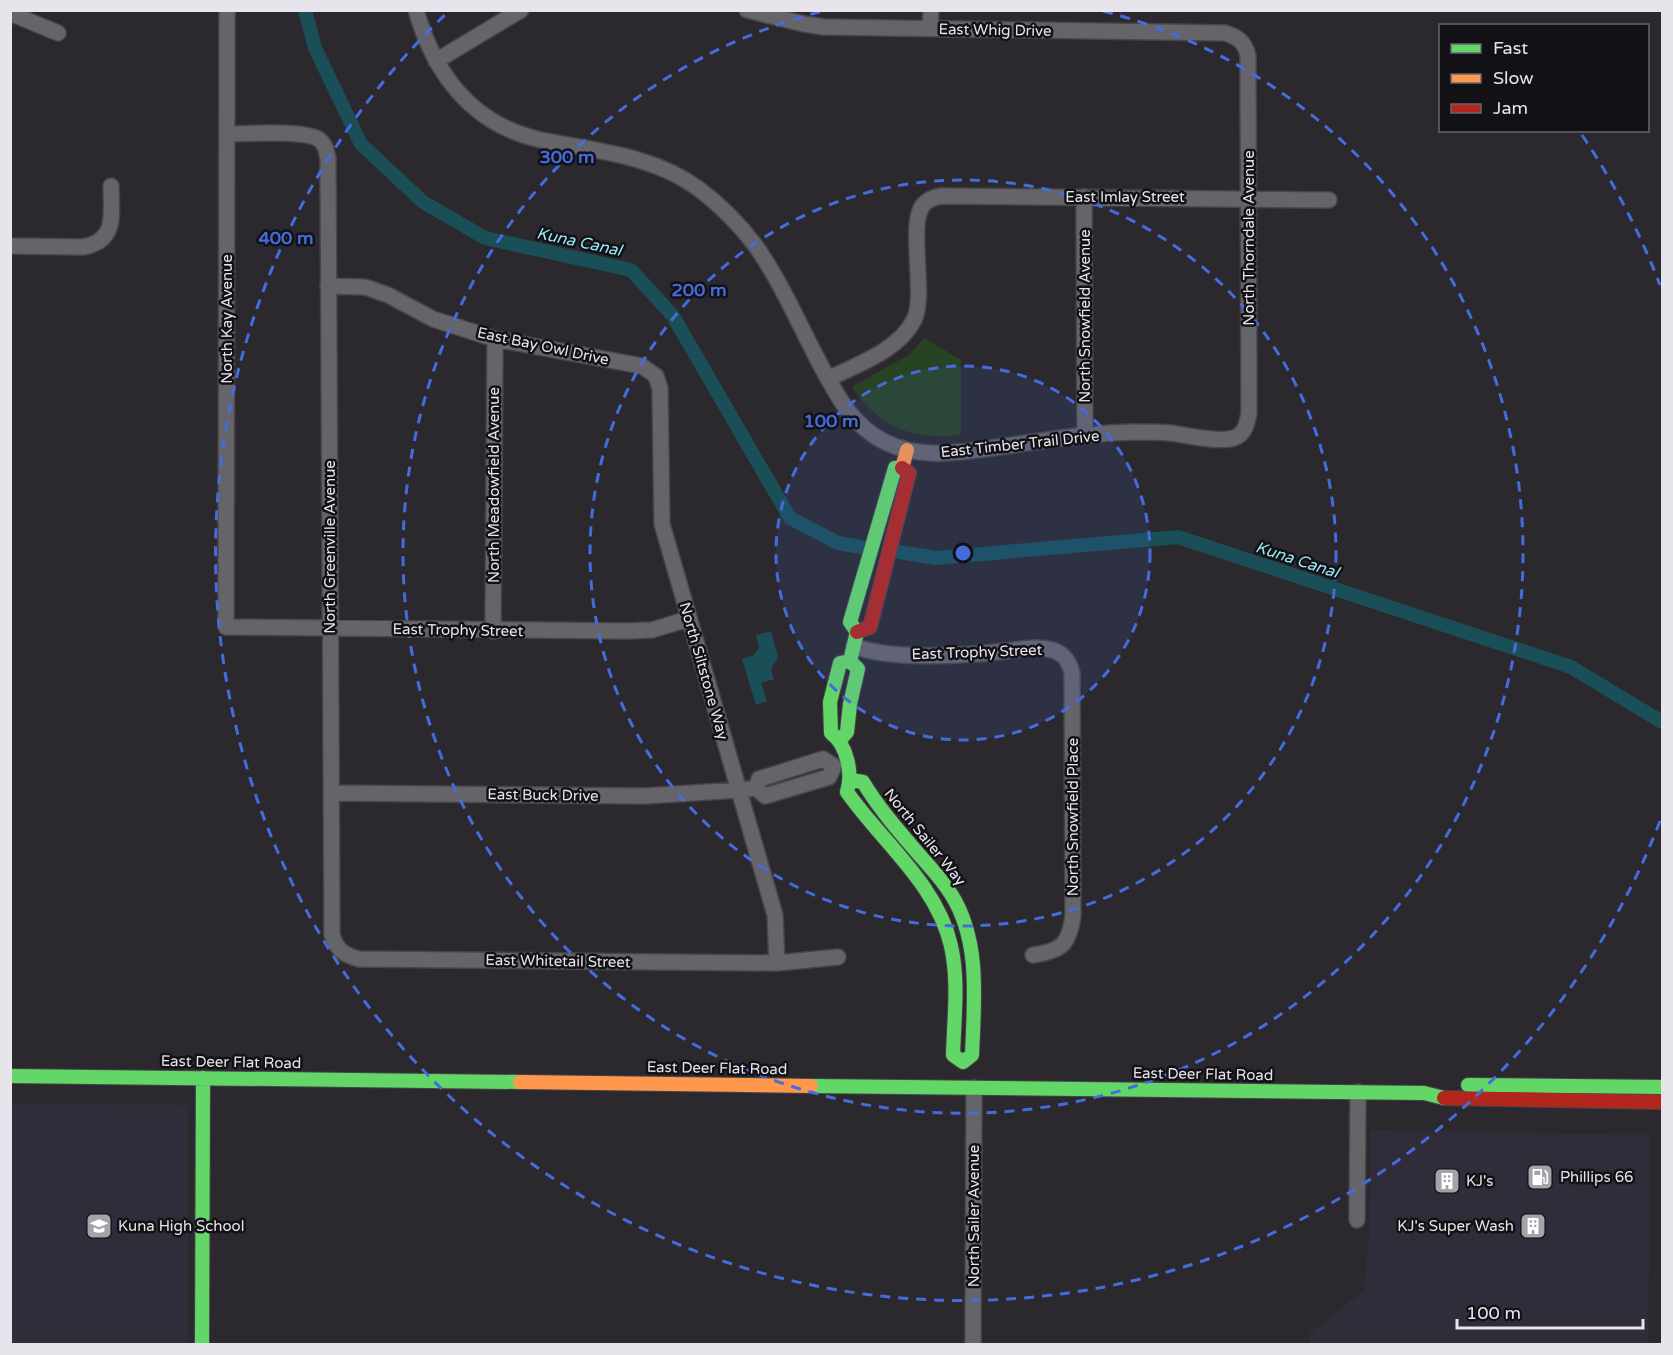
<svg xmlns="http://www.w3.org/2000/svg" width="1673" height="1355" font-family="'Varela Round',sans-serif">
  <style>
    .built { fill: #312c39 }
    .green { fill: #284324 }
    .water { fill: #1a4f58 }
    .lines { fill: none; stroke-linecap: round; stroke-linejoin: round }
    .canal { stroke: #1a4f58; stroke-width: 14 }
    .street-casing { stroke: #464549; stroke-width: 18 }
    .fast-casing { stroke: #464549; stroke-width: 16 }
    .slow-casing { stroke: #464549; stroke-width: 16 }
    .jam-casing { stroke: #464549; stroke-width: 16 }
    .street { stroke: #656468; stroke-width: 15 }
    .fast { stroke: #63d668; stroke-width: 14 }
    .slow { stroke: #ff974d; stroke-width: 14 }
    .jam { stroke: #b3261e; stroke-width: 14 }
    .ring { fill: none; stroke: #456cdc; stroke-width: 3; stroke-dasharray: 10 8 }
    .labels { text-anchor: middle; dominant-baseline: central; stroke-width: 5; stroke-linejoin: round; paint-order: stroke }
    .street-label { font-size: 15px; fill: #e7e5eb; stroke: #121115 }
    .poi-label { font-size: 15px; fill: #e7e5eb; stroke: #121115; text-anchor: start }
    .water-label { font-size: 16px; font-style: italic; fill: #9ae8f6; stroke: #121115 }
    .centre { fill: #456cdc; stroke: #121115; stroke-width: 3 }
    .ring-label { font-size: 18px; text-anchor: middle; font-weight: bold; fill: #456cdc; stroke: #121115; stroke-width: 5; stroke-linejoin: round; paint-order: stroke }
  </style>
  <rect width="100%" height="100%" fill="#2b292e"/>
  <path class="built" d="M11 1103 186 1105 188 1107V1344H11Z
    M1370 1130 1651 1135 1648 1344H1309V1334L1363 1291 1369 1242Z"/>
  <path class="green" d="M924 338 961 360V435C910 439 884 430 853 389V386L910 354Z"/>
  <path class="water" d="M771 631 778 657 771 670 774 679 761 683 767 701 756 705 742 659 754 655 759 647 756 635Z"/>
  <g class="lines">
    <path class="canal" d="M305 10 315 48 361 144 423 202 485 238 631 270 673 316 790 518 838 543 861 547
      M899 552 936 558 1178 537 1571 667 1662 722"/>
    <g class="street-casing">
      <path id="street" d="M227 10 226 627 629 631 652 630 688 619
        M416 10C434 73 471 123 537 139 592 151 652 154 699 189 720 205 739 224 755 245 780 280 799 324 819 362 836 394 852 426 885 442 923 461 966 451 1006 446 1048 440 1090 433 1133 432 1145 432 1158 432 1170 433 1187 435 1218 443 1234 438 1245 434 1247 424 1249 413L1248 56C1245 42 1238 37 1225 33L824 27 804 24 747 10
        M10 13 58 33
        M930 29 931 10
        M436 61 521 10
        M227 134C246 134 309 129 321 141 326 146 327 153 328 159L332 935C337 950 344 955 359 959L777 963 838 957
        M1084 197 1085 435
        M10 246 83 247C118 241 111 213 111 186
        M328 286 365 287 388 295 433 319 495 339 642 366 656 376 660 389 662 524 775 915 777 963
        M828 379C858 364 898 351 914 320 927 294 906 219 925 203 930 198 936 197 942 196L1329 200
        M493 631 495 339
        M854 646C890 660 958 656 997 652 1014 651 1035 645 1052 650 1064 653 1069 661 1072 673L1073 916C1069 945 1061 951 1033 955
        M823 759 834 766 829 777 765 796 756 788 759 779Z
        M331 793 645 796 739 790 756 788
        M1357 1220 1358 1092
        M973 1344 974 1088"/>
    </g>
    <g class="fast-casing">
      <path id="fast" d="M850 661 840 663 830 702 831 733C847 745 853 773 847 792 882 842 937 884 951 946 959 981 954 1019 953 1055L963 1062
        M850 661 857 632 850 622 895 468H902
        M840 740 847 732 850 704 858 669 850 661
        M851 780 863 782C878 807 897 829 916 851 928 865 941 878 951 894 981 941 974 1002 972 1055L963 1062
        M10 1076 520 1082
        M1468 1085 1662 1087
        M811 1086 1424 1093 1444 1098
        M202 1344 203 1078"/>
    </g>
    <g class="slow-casing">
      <path id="slow" d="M902 468 907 450
        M520 1082 811 1086"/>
    </g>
    <g class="jam-casing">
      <path id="jam" d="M857 632 870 627 909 473 902 468
        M1444 1098 1662 1102"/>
    </g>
    <use href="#street" class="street"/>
    <use href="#fast" class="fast"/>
    <use href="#slow" class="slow"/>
    <use href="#jam" class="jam"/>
  </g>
  <circle cx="963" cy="553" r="187" fill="#456cdc" fill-opacity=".12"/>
  <g class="ring">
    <circle cx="963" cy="553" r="187"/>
    <circle cx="963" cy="553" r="373"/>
    <path d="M1103 11A560 560 0 1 1 823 11"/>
    <path d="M1660 821A747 747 0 1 1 449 11M1582 135A747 747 0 0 1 1660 285"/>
  </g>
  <defs>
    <g id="fuel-square" transform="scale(1.35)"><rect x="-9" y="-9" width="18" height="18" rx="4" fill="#a5a3a9" stroke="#121115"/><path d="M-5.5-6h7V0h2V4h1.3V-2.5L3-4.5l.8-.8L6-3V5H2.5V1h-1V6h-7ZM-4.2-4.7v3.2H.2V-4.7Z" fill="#fff"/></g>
    <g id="building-square" transform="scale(1.35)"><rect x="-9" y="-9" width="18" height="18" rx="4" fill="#a5a3a9" stroke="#121115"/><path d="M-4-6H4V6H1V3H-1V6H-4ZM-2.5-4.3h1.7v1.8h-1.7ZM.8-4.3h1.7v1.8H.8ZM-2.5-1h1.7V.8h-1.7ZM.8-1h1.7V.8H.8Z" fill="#fff"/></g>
    <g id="school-square" transform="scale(1.35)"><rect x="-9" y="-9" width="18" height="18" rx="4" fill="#a5a3a9" stroke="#121115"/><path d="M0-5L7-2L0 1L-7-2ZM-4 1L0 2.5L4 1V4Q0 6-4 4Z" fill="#fff"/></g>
  </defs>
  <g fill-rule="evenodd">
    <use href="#fuel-square" x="1540" y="1177"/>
    <use href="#building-square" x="1447" y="1181"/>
    <use href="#school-square" x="99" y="1226"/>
    <use href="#building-square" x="1533" y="1226"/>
  </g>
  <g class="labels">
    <g class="street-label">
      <text transform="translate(995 30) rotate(1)">East Whig Drive</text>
      <text x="1125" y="197">East Imlay Street</text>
      <text transform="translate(1249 238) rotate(-90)">North Thorndale Avenue</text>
      <text transform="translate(1085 316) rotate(-90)">North Snowfield Avenue</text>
      <text transform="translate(227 319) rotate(-90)">North Kay Avenue</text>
      <text transform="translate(543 346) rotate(12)">East Bay Owl Drive</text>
      <text transform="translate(1020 444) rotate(-6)">East Timber Trail Drive</text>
      <text transform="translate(494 485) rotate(-90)">North Meadowfield Avenue</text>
      <text transform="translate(330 547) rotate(-90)">North Greenville Avenue</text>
      <text transform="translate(458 630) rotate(1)">East Trophy Street</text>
      <text transform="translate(977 652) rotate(-2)">East Trophy Street</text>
      <text transform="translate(704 671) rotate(74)">North Siltstone Way</text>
      <text transform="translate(543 795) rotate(1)">East Buck Drive</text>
      <text transform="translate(1073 817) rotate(-90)">North Snowfield Place</text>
      <text transform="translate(925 837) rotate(51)">North Sailer Way</text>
      <text transform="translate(558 961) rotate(1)">East Whitetail Street</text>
      <text transform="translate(231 1062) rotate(1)">East Deer Flat Road</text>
      <text transform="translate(717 1068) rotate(1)">East Deer Flat Road</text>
      <text transform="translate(1203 1074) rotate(1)">East Deer Flat Road</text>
      <text transform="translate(974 1216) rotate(-90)">North Sailer Avenue</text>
    </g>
    <g class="poi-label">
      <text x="1560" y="1177">Phillips 66</text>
      <text x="1466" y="1181">KJ's</text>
      <text x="118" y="1226">Kuna High School</text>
      <text x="1514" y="1226" text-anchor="end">KJ's Super Wash</text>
    </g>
    <g class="water-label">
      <text transform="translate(579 242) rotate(12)">Kuna Canal</text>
      <text transform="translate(1297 560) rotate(18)">Kuna Canal</text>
    </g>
  </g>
  <circle cx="963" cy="553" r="9" class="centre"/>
  <g class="ring-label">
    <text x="567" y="163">300 m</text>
    <text x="286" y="244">400 m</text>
    <text x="699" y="296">200 m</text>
    <text x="831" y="427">100 m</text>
  </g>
  <rect width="1673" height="1355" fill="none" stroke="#e7e5eb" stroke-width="24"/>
  <rect x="1439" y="24" width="210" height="108" fill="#121115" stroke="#67666b" stroke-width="1.5"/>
  <rect x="1451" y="44" width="30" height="9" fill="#63d668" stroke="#67666b" stroke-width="1.5"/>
  <text x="1493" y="54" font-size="18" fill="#e7e5eb">Fast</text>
  <rect x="1451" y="74" width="30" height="9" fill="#ff974d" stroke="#67666b" stroke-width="1.5"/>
  <text x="1493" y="84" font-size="18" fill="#e7e5eb">Slow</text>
  <rect x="1451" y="104" width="30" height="9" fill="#b3261e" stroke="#67666b" stroke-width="1.5"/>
  <text x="1493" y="114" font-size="18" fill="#e7e5eb">Jam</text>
  <path d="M1457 1319v9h186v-9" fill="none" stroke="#e7e5eb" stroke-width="3"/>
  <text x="1466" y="1319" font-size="18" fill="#e7e5eb" stroke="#121115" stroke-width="4.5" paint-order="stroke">100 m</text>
</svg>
